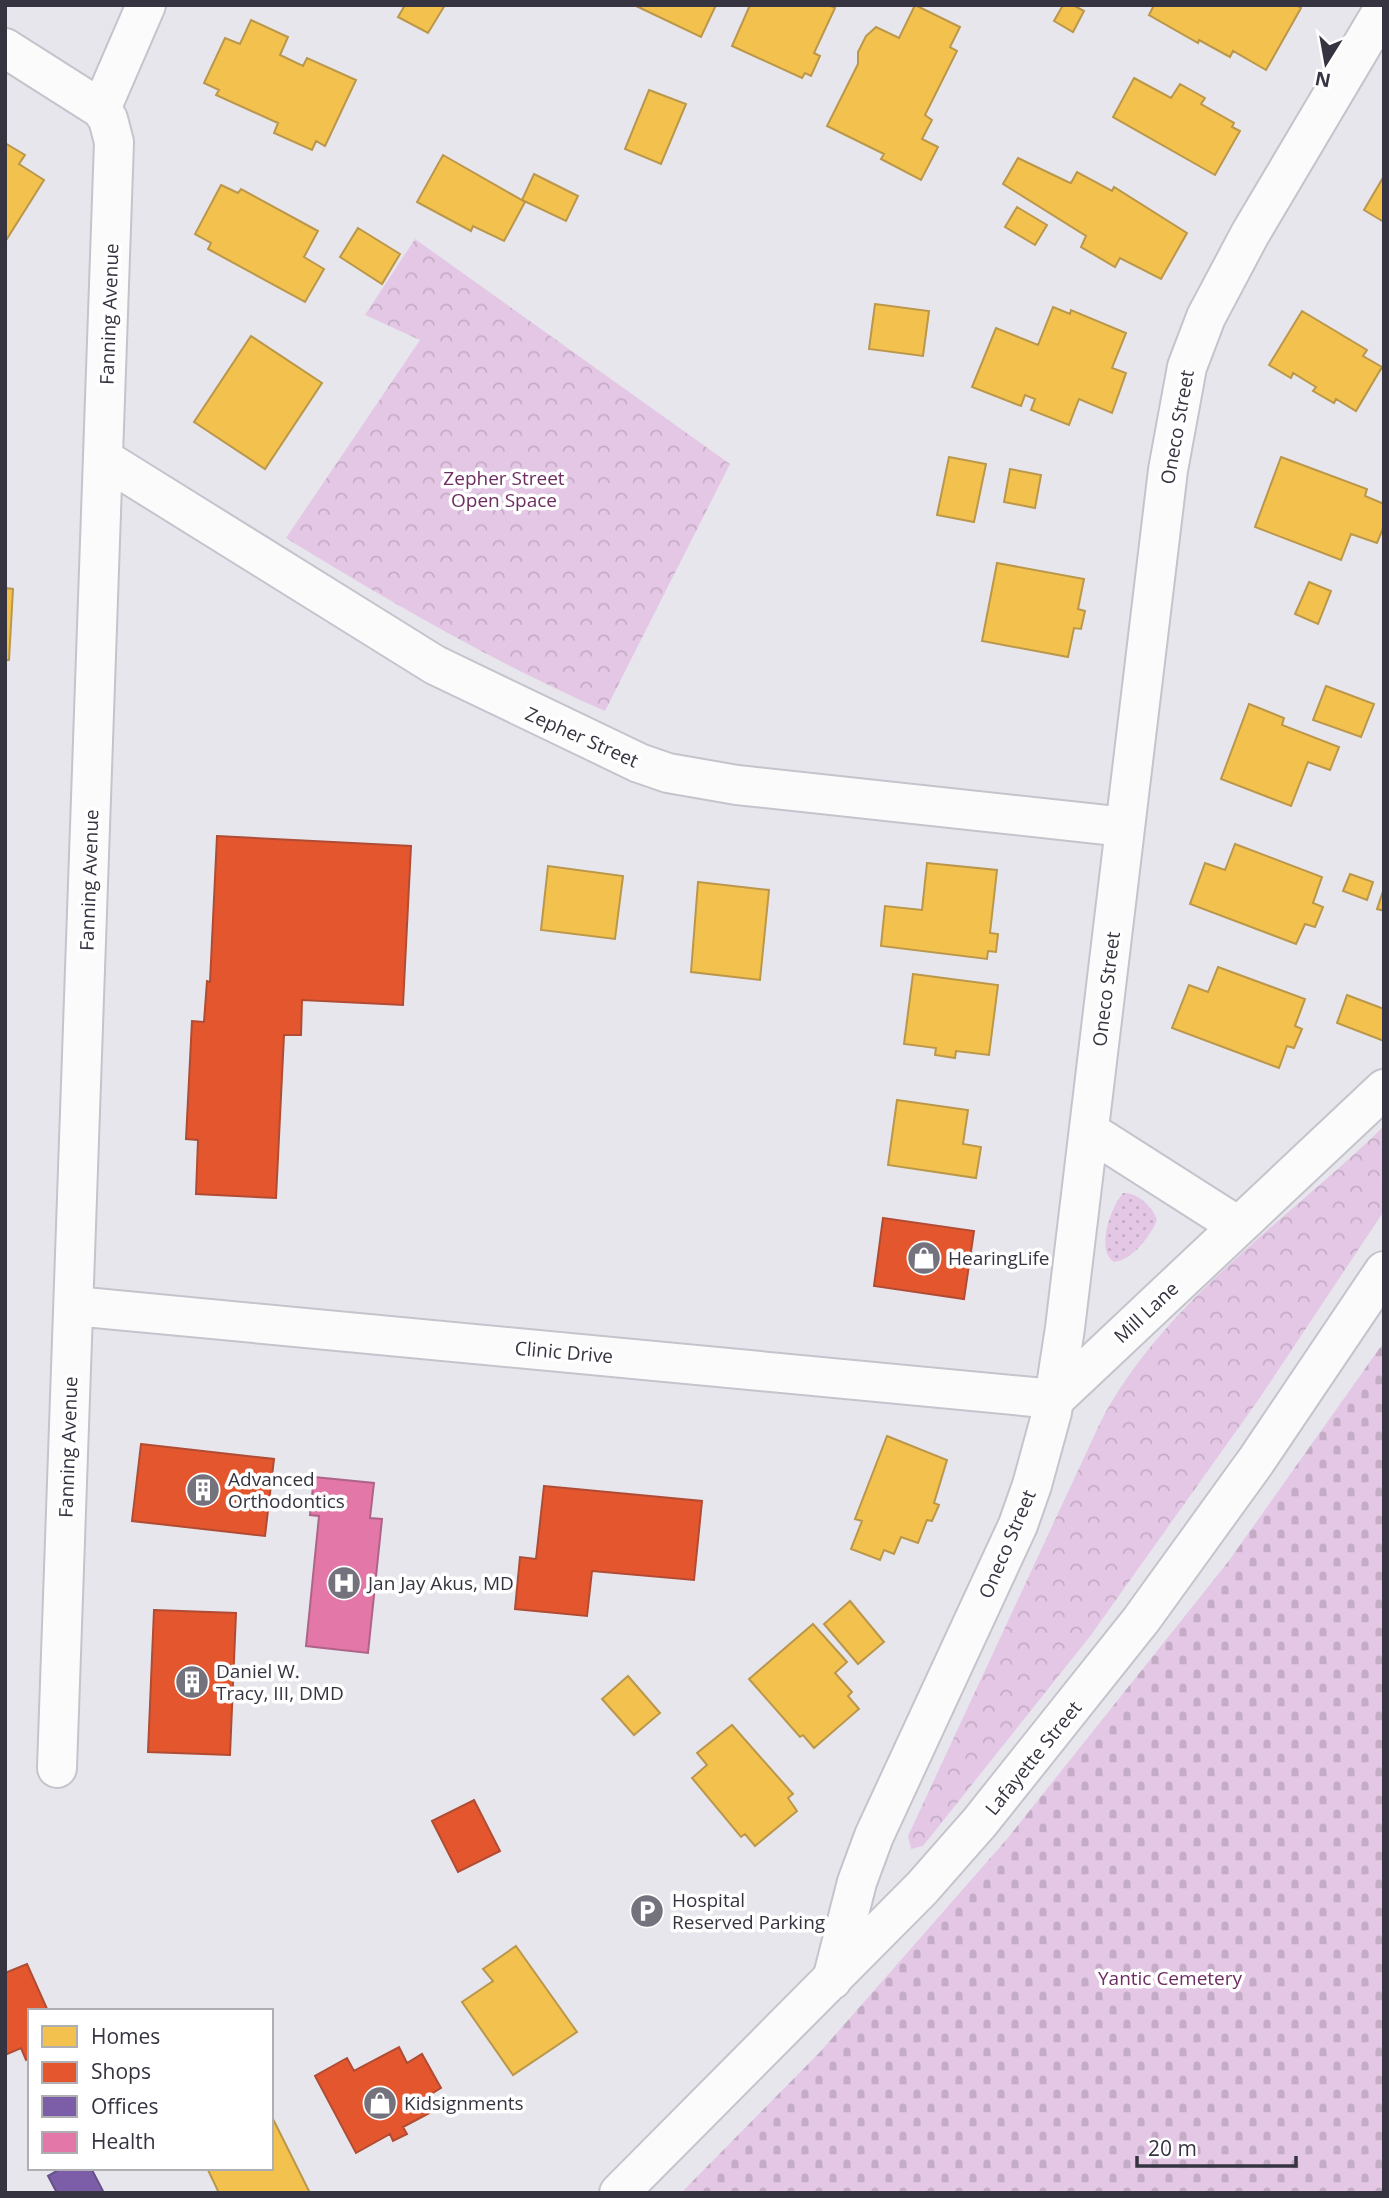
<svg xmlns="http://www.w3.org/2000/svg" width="1389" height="2198" font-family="'Open Sans',sans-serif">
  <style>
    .grass { fill: url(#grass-dots) }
    .forest { fill: url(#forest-crowns) }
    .cemetery { fill: url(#cemetery-stones) }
    .homes { fill: #f2c14e; stroke: #ba974a; stroke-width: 2 }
    .shops { fill: #e4572e; stroke: #b04c34; stroke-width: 2 }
    .offices { fill: #7b5ea7; stroke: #665188; stroke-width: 2 }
    .health { fill: #e377a8; stroke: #af6389; stroke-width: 2 }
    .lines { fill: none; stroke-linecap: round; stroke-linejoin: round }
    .minor-casing { stroke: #c5c3cb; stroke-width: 42 }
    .tertiary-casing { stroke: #c5c3cb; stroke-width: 42 }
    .minor { stroke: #fcfbfc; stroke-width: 38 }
    .tertiary { stroke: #fcfbfc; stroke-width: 38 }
    .labels { text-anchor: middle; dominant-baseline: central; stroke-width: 7; stroke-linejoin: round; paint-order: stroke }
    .street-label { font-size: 19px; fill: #363441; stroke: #fff }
    .park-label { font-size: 19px; fill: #6d2d60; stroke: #fff }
    .poi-label { font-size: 19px; fill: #363441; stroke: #fff; text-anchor: start }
  </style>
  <defs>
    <pattern id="grass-dots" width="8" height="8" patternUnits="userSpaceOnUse" patternTransform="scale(1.75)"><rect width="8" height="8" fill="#e4c7e5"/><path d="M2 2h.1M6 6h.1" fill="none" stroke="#c4acc6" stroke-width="1.8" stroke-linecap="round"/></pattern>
    <pattern id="forest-crowns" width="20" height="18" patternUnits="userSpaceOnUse" patternTransform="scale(1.75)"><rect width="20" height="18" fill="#e4c7e5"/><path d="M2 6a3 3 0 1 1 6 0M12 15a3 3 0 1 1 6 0" fill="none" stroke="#c4acc6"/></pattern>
    <pattern id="cemetery-stones" width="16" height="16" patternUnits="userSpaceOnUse" patternTransform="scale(1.75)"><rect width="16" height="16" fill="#e4c7e5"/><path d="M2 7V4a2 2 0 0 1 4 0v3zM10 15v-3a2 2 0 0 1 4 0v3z" fill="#c4acc6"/></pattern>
  </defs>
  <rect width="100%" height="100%" fill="#e8e6ed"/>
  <path class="grass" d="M1123 1193C1137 1192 1153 1207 1157 1220 1150 1236 1133 1260 1114 1262 1095 1250 1111 1207 1123 1193Z"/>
  <path class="forest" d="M415 239 730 464 605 711C495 663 388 601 286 538L420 340 365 315Z
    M1384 1126V1211L1259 1399 1091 1635 923 1846 911 1849 908 1836 1101 1421C1163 1302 1289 1219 1384 1126Z"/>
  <path class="cemetery" d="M1384 1342V2193H681L821 2051 1007 1839 1228 1562Z"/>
  <path class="homes" d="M405 5H445L428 33 398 17Z
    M634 5H716L701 37Z
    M750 5H829L835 8 814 53 820 56 811 76 805 73 802 78 732 46Z
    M915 5 960 27 950 47 957 51 925 115 932 120 922 139 938 147 921 180 881 159 884 154 827 126 858 64V52L866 36 876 27 899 38Z
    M1063 5H1073L1084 11 1073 32 1054 21Z
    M1154 5H1296L1301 8 1266 70 1233 51 1230 57 1199 40 1198 43 1149 15Z
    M251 20 288 37 280 55 303 66 307 58 356 80 325 146 316 141 312 150 274 133 278 123 216 95 219 90 204 83 225 38 240 44Z
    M1134 78 1171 98 1180 84 1205 98 1201 104 1234 123 1232 127 1240 131 1215 175 1113 117Z
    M649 90 686 104 661 164 625 149Z
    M5 143 25 155 19 164 44 180 5 242Z
    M443 155 525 202 504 241 473 226 471 231 417 202Z
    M1018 158 1068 182 1071 183 1077 172 1112 191 1114 187 1187 233 1161 279 1120 258 1115 267 1081 247 1086 236 1003 184Z
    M534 174 578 196 566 221 522 200Z
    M1384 176V222L1364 210Z
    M221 185 238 193 241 189 318 231 304 257 324 269 305 302 208 249 211 243 195 234Z
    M1017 207 1047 225 1035 245 1005 227Z
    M358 228 400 254 382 284 340 257Z
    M875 304 929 311 923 356 869 349Z
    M1053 307 1070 314 1071 310 1126 333 1112 368 1126 373 1112 413 1079 399 1069 425 1031 410 1035 399 1025 395 1021 406 972 387 996 328 1038 345Z
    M1302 311 1367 350 1363 356 1382 367 1356 411 1336 399 1334 403 1313 391 1316 387 1293 373 1291 378 1269 365Z
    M251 336 322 383 265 469 194 422Z
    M949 457 986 464 974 522 937 515Z
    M1281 457 1367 489 1365 496 1384 504V526L1377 543 1351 534 1341 560 1255 527Z
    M1010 469 1041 475 1035 508 1004 502Z
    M997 563 1084 579 1078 609 1085 611 1081 629 1074 628 1068 657 982 641Z
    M1309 582 1331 591 1318 624 1295 614Z
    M5 588 13 589 9 660H5Z
    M1326 686 1374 704 1361 737 1313 720Z
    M1249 704 1284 718 1282 725 1339 747 1330 770 1308 762 1291 806 1221 779Z
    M1235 844 1322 877 1313 903 1323 907 1315 927 1305 924 1296 944 1190 904 1205 863 1225 870Z
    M927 863 997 870 990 933 998 934 996 952 988 951 987 959 881 946 885 906 922 910Z
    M548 866 623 876 615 939 541 930Z
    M1350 874 1373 882 1367 900 1343 891Z
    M698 882 769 890 760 980 691 972Z
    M1384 888V911L1377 909Z
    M1218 967 1305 999 1295 1026 1302 1029 1294 1048 1287 1046 1279 1068 1172 1028 1189 985 1208 992Z
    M913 974 998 985 989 1055 956 1051 955 1058 935 1055 936 1048 904 1044Z
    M1347 995 1384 1009V1041L1337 1023Z
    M897 1100 968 1110 963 1144 981 1147 976 1178 888 1165Z
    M887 1436 947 1460 934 1503 939 1505 932 1521 927 1520 918 1543 901 1537 894 1554 884 1550 880 1560 851 1549 862 1521 855 1519Z
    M850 1601 884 1642 858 1664 824 1624Z
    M813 1624 847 1662 835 1673 852 1692 848 1696 859 1709 814 1748 803 1735 800 1737 749 1679Z
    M628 1676 660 1713 634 1735 602 1699Z
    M732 1725 793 1794 788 1798 797 1811 755 1846 745 1834 741 1837 692 1778 707 1765 697 1753Z
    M516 1946 577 2032 513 2075 462 2002 493 1981 483 1969Z
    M271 2115 310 2193H219L207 2168H271Z"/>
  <path class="shops" d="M217 836 411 846 403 1005 302 1000 301 1035H284L276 1198 196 1194 198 1140 186 1139 192 1021 204 1022 207 981 210 982Z
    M883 1218 974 1231 964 1299 874 1286Z
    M141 1444 274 1459 265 1536 132 1521Z
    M544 1486 702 1501 694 1580 592 1571 587 1616 515 1609 520 1557 536 1559Z
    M154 1610 236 1613 230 1755 148 1752Z
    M474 1800 500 1851 458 1872 432 1821Z
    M27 1964 48 2011H30V2058L26 2060 21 2048 5 2055V1973Z
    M399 2047 407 2063 422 2054 441 2088 428 2096 435 2110 403 2127 407 2134 393 2141 390 2134 356 2153 315 2076 347 2058 354 2071Z"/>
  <path class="offices" d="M62 2168H91L104 2193H57L48 2176Z"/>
  <path class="health" d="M314 1477 374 1483 370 1518 382 1519 368 1653 306 1646 319 1516 310 1515Z"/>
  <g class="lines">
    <g class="minor-casing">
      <path id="minor" d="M5 48 101 109 108 119 114 142 57 1768
        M101 109 146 5
        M104 459 435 665 639 763 668 773 737 785 1125 827
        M1089 1131 1238 1226
        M74 1306 1055 1399 1384 1089
        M832 1980 857 1882 874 1836 1018 1525 1032 1485 1052 1412 1065 1328 1168 470 1187 367 1206 317 1250 234 1384 8"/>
    </g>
    <g class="tertiary-casing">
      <path id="tertiary" d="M619 2193 922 1888 980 1822 1141 1620 1256 1461 1384 1271"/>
    </g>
    <use href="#minor" class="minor"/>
    <use href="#tertiary" class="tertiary"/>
  </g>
  <defs>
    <g id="shop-disc" transform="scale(1.75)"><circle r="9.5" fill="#74727d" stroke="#fff"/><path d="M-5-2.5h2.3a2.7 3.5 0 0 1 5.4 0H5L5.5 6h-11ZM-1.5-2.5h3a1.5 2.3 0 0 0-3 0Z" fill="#fff"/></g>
    <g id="building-disc" transform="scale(1.75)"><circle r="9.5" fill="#74727d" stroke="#fff"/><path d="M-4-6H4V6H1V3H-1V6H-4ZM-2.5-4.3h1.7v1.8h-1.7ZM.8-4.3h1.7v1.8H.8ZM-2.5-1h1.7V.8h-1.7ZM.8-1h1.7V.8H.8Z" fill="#fff"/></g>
    <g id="hospital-disc" transform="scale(1.75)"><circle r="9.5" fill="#74727d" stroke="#fff"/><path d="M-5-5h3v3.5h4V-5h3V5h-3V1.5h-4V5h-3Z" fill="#fff"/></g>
    <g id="parking-disc" transform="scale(1.75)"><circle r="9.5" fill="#74727d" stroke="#fff"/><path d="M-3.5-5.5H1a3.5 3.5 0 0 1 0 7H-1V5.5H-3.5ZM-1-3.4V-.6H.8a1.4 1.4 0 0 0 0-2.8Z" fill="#fff"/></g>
  </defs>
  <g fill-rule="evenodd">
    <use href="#shop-disc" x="924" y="1258"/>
    <use href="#building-disc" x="203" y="1490"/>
    <use href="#hospital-disc" x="344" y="1583"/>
    <use href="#building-disc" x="192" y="1682"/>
    <use href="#parking-disc" x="647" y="1911"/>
    <use href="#shop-disc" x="380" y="2103"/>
  </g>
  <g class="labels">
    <g class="street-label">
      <text transform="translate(109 314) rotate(-88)">Fanning Avenue</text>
      <text transform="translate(1177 427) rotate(-80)">Oneco Street</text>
      <text transform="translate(582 737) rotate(24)">Zepher Street</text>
      <text transform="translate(89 880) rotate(-88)">Fanning Avenue</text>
      <text transform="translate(1106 989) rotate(-83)">Oneco Street</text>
      <text transform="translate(1146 1312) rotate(-43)">Mill Lane</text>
      <text transform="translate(564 1352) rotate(5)">Clinic Drive</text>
      <text transform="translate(68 1447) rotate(-88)">Fanning Avenue</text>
      <text transform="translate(1007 1544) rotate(-67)">Oneco Street</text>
      <text transform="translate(1033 1758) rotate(-51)">Lafayette Street</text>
    </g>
    <g class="park-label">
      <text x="504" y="478">Zepher Street<tspan x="504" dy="22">Open Space</tspan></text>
      <text x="1170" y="1978">Yantic Cemetery</text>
    </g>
    <g class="poi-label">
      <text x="948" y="1258">HearingLife</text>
      <text x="228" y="1479">Advanced<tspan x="228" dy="22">Orthodontics</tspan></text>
      <text x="368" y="1583">Jan Jay Akus, MD</text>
      <text x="216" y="1671">Daniel W.<tspan x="216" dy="22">Tracy, III, DMD</tspan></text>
      <text x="672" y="1900">Hospital<tspan x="672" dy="22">Reserved Parking</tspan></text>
      <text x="404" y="2103">Kidsignments</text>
    </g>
  </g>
  <rect width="1389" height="2198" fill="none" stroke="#363441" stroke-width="14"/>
  <rect x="28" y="2009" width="245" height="161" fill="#ffffff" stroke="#afaeb3" stroke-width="2"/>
  <rect x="42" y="2026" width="35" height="21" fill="#f2c14e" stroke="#afaeb3" stroke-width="2"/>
  <text x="91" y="2044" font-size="21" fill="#363441">Homes</text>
  <rect x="42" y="2062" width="35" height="21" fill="#e4572e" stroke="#afaeb3" stroke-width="2"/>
  <text x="91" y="2079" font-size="21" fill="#363441">Shops</text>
  <rect x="42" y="2096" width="35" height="21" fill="#7b5ea7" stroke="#afaeb3" stroke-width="2"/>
  <text x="91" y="2114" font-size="21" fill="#363441">Offices</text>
  <rect x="42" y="2132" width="35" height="21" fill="#e377a8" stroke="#afaeb3" stroke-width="2"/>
  <text x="91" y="2149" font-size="21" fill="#363441">Health</text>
  <g transform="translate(1326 63) rotate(191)" stroke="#ffffff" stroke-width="5" paint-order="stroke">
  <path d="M0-5L12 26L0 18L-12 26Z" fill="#363441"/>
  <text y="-10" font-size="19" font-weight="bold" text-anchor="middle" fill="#363441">N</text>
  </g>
  <path d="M1137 2156v10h159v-10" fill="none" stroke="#363441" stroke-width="3.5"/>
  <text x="1148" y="2156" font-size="21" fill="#363441" stroke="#ffffff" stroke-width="5" paint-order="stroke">20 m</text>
</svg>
